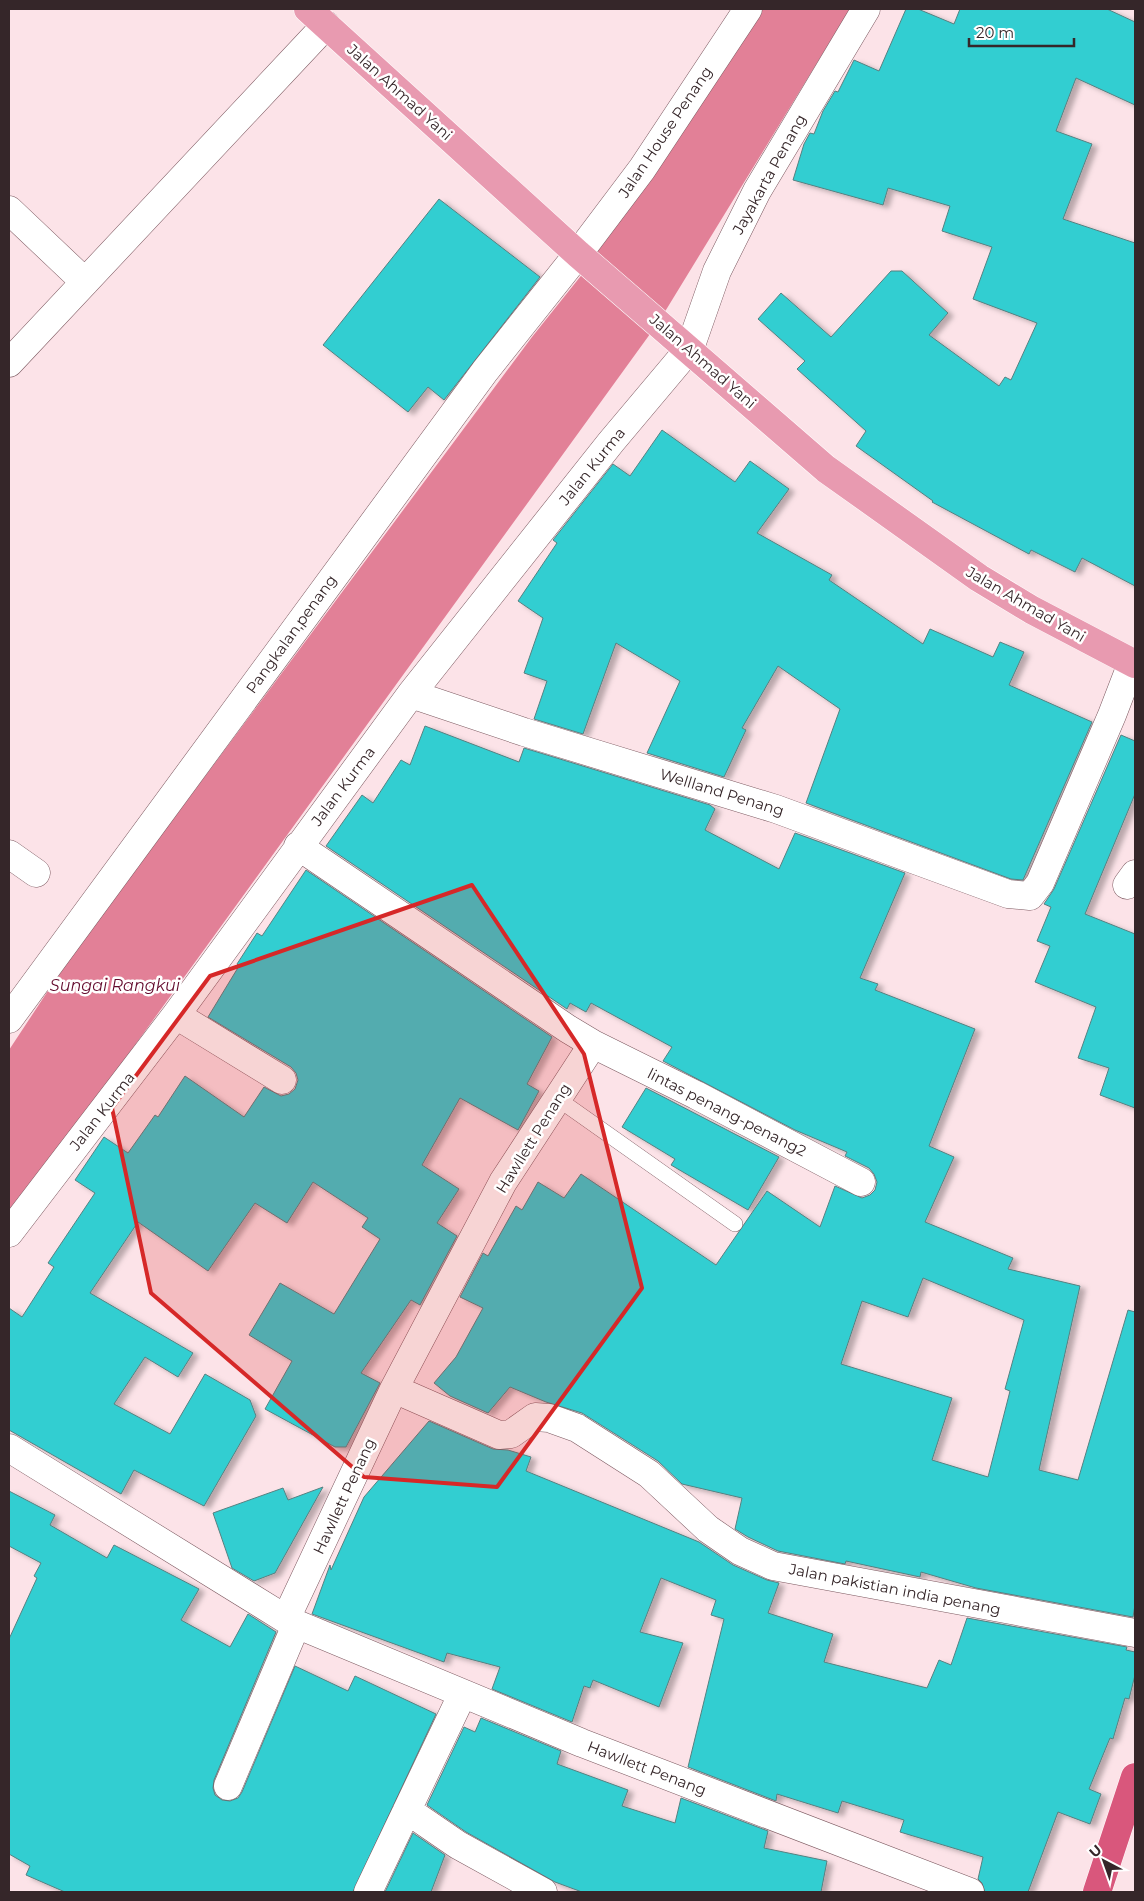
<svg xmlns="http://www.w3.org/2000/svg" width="1144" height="1901" font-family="Montserrat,sans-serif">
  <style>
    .water { fill: #e28097 }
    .building { fill: #33ced1; stroke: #568080; fill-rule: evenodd; filter: url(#shadow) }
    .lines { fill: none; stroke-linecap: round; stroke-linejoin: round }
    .lane-casing { stroke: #7c5960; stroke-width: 16 }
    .street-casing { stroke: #7c5960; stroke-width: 29 }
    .primary-casing { stroke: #fff; stroke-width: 29 }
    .highway-casing { stroke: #fff; stroke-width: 29 }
    .lane { stroke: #fff; stroke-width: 15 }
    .street { stroke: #fff; stroke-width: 28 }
    .primary { stroke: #e89ab0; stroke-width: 28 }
    .highway { stroke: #d9577c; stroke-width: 28 }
    .marked { fill: #d62828; fill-opacity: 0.2; stroke: #d62828; stroke-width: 4; stroke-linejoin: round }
    .labels { text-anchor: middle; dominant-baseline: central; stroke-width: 5; stroke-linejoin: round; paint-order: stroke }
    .street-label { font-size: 15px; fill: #352629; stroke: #fff }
    .water-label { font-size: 16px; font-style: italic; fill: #62082b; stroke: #fff }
  </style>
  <defs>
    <filter id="shadow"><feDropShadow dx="5.5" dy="3" stdDeviation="2.5" flood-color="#0004"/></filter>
  </defs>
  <rect width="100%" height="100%" fill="#fce3e8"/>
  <path class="water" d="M757 9H850L658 323 9 1219V1050L69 959 532 337 584 272Z"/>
  <path class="building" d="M906 9H918L954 24 960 9H1107L1135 22V105L1076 78 1056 131 1092 144 1063 219 1135 243V586L1082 558 1075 572 1031 550 1029 554 932 502 933 501 856 446 866 431 797 369 805 361 758 319 781 293 831 337 891 271H902L948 313 929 335 999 386 1005 377 1011 380 1037 323 973 299 992 247 942 231 950 206 888 188 883 205 793 180 804 144 810 133 814 134 823 111 835 91 838 92 854 60 879 71Z
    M439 199 540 277 444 400 428 387 408 412 323 345Z
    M662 430 735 482 750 461 789 489 757 533 832 575 829 580 923 644 930 629 993 657 1000 642 1024 652 1009 685 1092 722 1023 880 1011 879 806 803 840 709 778 666 742 728 746 730 724 777 647 753 680 681 616 643 583 734 534 719 547 681 524 673 543 618 518 601 557 543 553 540 613 464 630 476Z
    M425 726 519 762 524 748 710 805 715 809 705 830 779 869 795 833 905 873 860 978 878 984 875 990 975 1029 929 1146 954 1157 925 1222 1013 1258 1008 1269 1080 1286 1039 1470 1078 1480 1128 1310 1135 1312V1605L1133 1617 976 1588 921 1572 920 1577 846 1561 845 1564 778 1551 748 1537 735 1529 742 1498 682 1484 658 1461 582 1413 546 1402 510 1387 488 1413 450 1396 434 1383 456 1357 483 1308 460 1297 483 1253 488 1256 516 1206 522 1210 538 1182 564 1198 581 1174 716 1265 767 1191 820 1227 835 1186 862 1198 870 1195 875 1190 877 1182 874 1174 869 1168 845 1156 847 1152 795 1130 663 1061 672 1047 591 1003 586 1012 570 1003 567 1009 326 846 362 795 373 803 401 760 410 765ZM923 1278 1024 1320 1005 1389 1010 1391 988 1477 932 1460 952 1398 841 1364 862 1301 908 1317Z
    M1121 735 1135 741V794L1085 914 1135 934V1108L1100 1095 1109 1068 1078 1058 1096 1007 1035 982 1050 946 1037 941 1051 907 1044 904 1054 889Z
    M306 870 552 1037 527 1084 539 1091 518 1130 460 1098 422 1165 459 1189 437 1223 457 1236 420 1305 411 1300 361 1373 380 1383 346 1447H335L265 1409 292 1361 249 1335 280 1283 334 1314 380 1239 362 1227 368 1218 313 1182 287 1223 255 1203 208 1271 138 1222 90 1293 193 1353 178 1377 145 1357 114 1404 170 1434 205 1374 250 1400 256 1416 204 1506 134 1470 121 1494 9 1430V1308L22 1317 54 1267 48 1263 95 1193 75 1180 104 1137 128 1153 155 1115 158 1117 185 1076 244 1117 264 1087 281 1096 289 1094 295 1089 298 1080 296 1073 291 1067 208 1017 239 966 237 964 257 933 262 936Z
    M646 1088 779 1157 748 1210 671 1165 675 1159 622 1127Z
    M429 1421 493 1449 508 1450 531 1457 526 1471 699 1542 733 1565 767 1580 779 1583 768 1613 833 1634 824 1662 927 1688 939 1660 951 1665 967 1618 1127 1647 1126 1650 1135 1652V1675L1129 1699 1125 1698 1113 1739 1110 1738 1089 1789 1101 1794 1090 1824 1058 1812 1028 1892H985L982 1883 978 1879 983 1857 900 1832 904 1820 842 1801 838 1813 777 1794 776 1801 688 1767 724 1619 711 1615 716 1600 661 1578 640 1632 683 1643 659 1707 593 1680 590 1688 584 1686 572 1722 492 1689 500 1667 447 1653 444 1662 312 1614 330 1565 331 1570 364 1497Z
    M323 1487 275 1573 254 1581 232 1568 213 1513 283 1488 288 1500Z
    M9 1491 55 1515 50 1525 107 1558 114 1545 199 1589 181 1620 230 1647 248 1614 276 1632 214 1780 213 1788 215 1795 222 1800 230 1801 238 1798 242 1792 295 1666 348 1691 355 1676 436 1714 353 1892H65L26 1875 30 1866 9 1854V1639L37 1578 34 1576 41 1563 9 1546Z
    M481 1718 561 1751 557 1764 628 1790 622 1806 675 1823 681 1798 768 1831 764 1848 827 1861 821 1892H582L555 1882 466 1832 427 1805 464 1727 475 1732Z
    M413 1833 445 1855 431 1892H385Z"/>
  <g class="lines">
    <g class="lane-casing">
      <path id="lane" d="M558 1099 735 1224"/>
    </g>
    <g class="street-casing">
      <path id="street" d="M9 210 85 282
        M9 363 326 25
        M411 694 524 732 776 809 1008 894 1030 896 1040 883 1112 715 1132 663
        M298 846 568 1029 593 1044 503 1182 394 1389 291 1608 289 1621 582 1743 970 1892
        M9 854 36 873
        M1127 885 1135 874
        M176 1015 282 1080
        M9 1019 485 371 578 254 642 169 748 9
        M593 1044 696 1095 861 1182
        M9 1233 176 1015 411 694 611 442 690 348 717 271 757 191 866 9
        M394 1389 499 1435 511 1434 535 1417 549 1418 577 1428 649 1474 708 1529 740 1551 773 1566 1135 1633
        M9 1448 289 1621
        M228 1786 296 1625
        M407 1810 458 1845 543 1892
        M368 1892 462 1695"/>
    </g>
    <g class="primary-casing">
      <path id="primary" d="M308 9 578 254 826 469 979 578 1032 610 1135 664"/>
    </g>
    <g class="highway-casing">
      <path id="highway" d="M1097 1892 1135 1777"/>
    </g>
    <use href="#lane" class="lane"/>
    <use href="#street" class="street"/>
    <use href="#primary" class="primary"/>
    <use href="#highway" class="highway"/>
  </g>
  <path class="marked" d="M472 885 584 1054 642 1288 497 1487 364 1477 151 1293 112 1108 210 976Z"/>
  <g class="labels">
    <g class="street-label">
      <text transform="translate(400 92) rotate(42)">Jalan Ahmad Yani</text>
      <text transform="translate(665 132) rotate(-56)">Jalan House Penang</text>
      <text transform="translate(769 174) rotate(-61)">Jayakarta Penang</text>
      <text transform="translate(703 361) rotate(41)">Jalan Ahmad Yani</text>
      <text transform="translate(592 466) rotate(-51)">Jalan Kurma</text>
      <text transform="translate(1026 604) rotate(30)">Jalan Ahmad Yani</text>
      <text transform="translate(291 634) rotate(-54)">Pangkalan,penang</text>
      <text transform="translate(343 786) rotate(-53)">Jalan Kurma</text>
      <text transform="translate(722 792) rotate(17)">Wellland Penang</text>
      <text transform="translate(102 1111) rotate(-52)">Jalan Kurma</text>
      <text transform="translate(727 1112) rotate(27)">lintas penang-penang2</text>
      <text transform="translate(533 1138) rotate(-58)">Hawllett Penang</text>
      <text transform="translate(344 1496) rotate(-65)">Hawllett Penang</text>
      <text transform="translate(895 1589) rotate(11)">Jalan pakistian india penang</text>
      <text transform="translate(647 1768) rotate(21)">Hawllett Penang</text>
    </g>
    <g class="water-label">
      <text x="115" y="985">Sungai Rangkui</text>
    </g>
  </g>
  <rect width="1144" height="1901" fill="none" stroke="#352629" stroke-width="20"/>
  <g transform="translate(1104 1861) rotate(319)" stroke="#ffffff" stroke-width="4" paint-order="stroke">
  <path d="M0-4L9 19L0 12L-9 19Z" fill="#352629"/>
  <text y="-8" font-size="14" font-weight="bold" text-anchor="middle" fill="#352629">U</text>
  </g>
  <path d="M969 38v8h105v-8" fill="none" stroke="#352629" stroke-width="2.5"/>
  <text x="976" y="38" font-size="15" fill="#352629" stroke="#ffffff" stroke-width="4" paint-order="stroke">20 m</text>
</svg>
